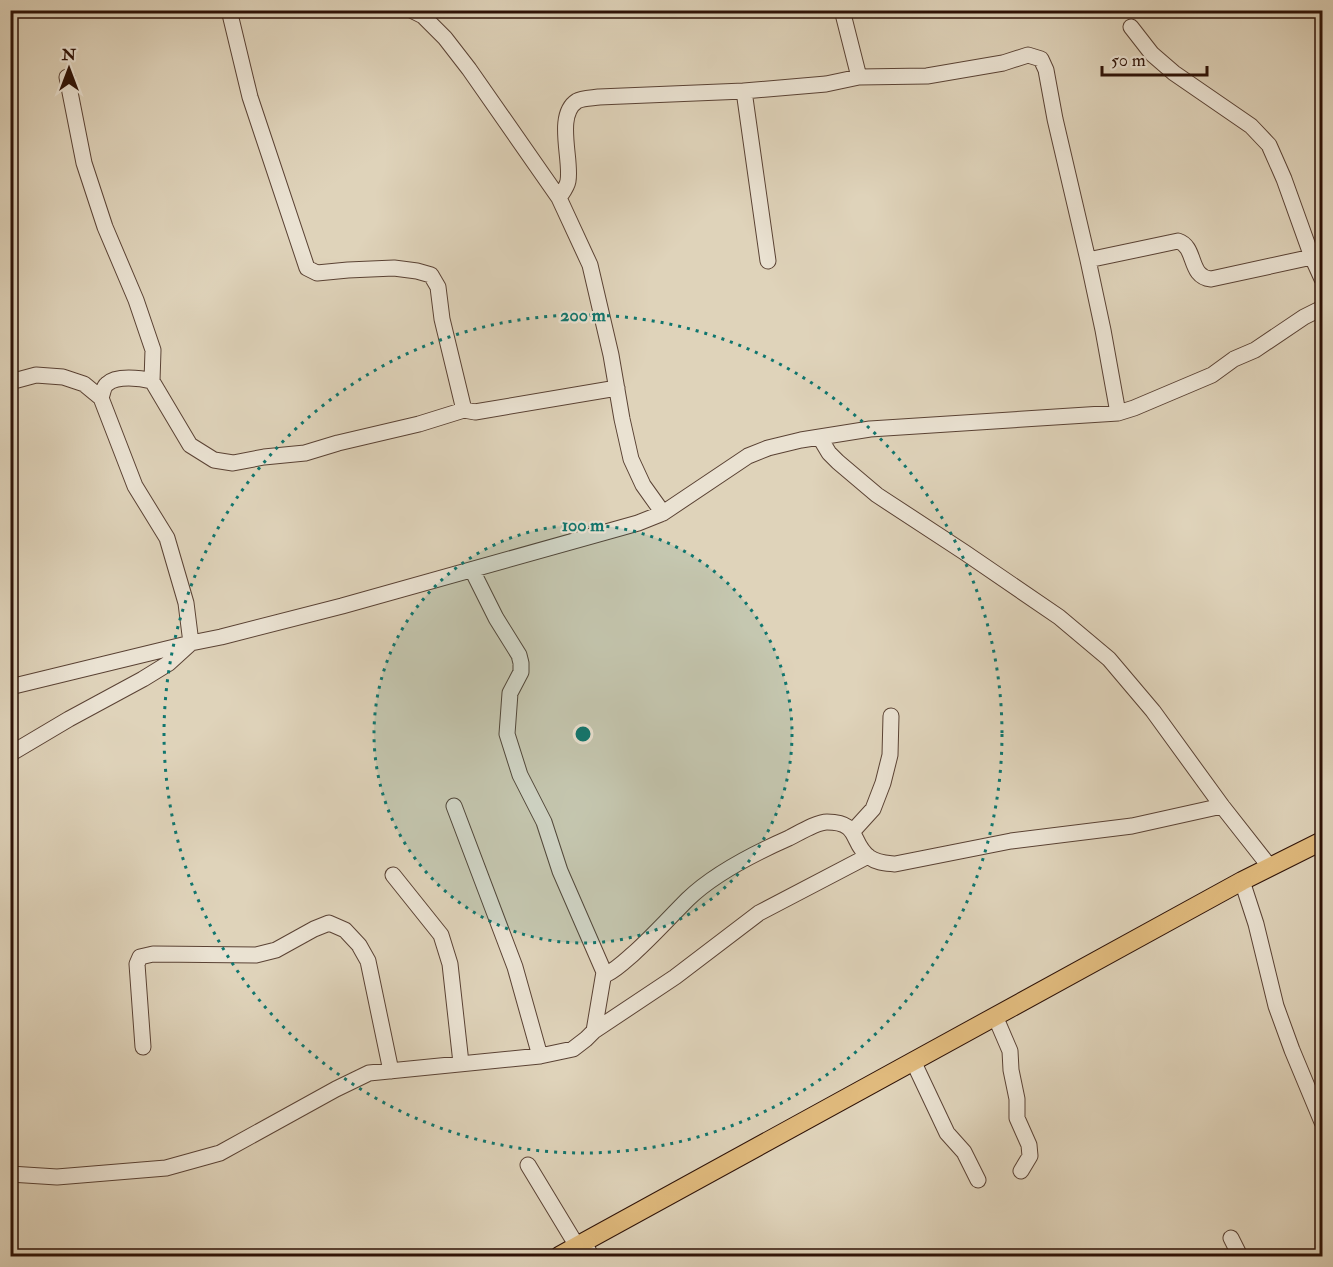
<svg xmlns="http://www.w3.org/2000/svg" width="1333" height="1267" font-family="'IM FELL Double Pica',serif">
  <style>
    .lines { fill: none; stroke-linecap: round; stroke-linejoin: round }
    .minor-casing { stroke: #5a4234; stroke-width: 17 }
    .major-casing { stroke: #2e1207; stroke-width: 20 }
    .minor { stroke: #eae2d2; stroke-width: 15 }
    .major { stroke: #e0ba7d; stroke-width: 18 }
    .ring { fill: none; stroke: #0f766e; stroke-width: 3; stroke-dasharray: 3 6 }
    .centre { fill: #0f766e; stroke: #eae2d2; stroke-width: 3 }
    .ring-label { font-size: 18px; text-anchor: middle; font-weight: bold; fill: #0f766e; stroke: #eae2d2; stroke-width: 4.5; stroke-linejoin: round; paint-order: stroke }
  </style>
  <rect width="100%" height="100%" fill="#dfd3ba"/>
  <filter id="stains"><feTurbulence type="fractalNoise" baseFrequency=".00333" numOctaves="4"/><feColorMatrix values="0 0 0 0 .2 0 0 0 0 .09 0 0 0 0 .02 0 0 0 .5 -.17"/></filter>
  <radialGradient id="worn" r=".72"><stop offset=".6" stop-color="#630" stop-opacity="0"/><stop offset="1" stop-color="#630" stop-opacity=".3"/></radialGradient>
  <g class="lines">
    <g class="minor-casing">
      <path id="minor" d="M229 10 250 97 307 268 317 273 348 270 394 268 417 271 431 275 438 287 442 319 464 410 475 412 617 388
        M411 10 423 16 445 38 469 69 559 198 590 265 611 355 622 419 631 459 643 485 663 513
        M842 10 859 77
        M1131 27 1152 54 1174 73 1251 126 1269 145 1284 179 1312 257 1322 279
        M67 77 84 163 105 227 136 300 153 350 152 381
        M744 91 768 261
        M559 198C562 193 567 187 568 181 572 160 555 115 577 101 582 98 593 98 599 97L744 91 826 84 859 77 927 76 1003 63 1028 55 1041 59 1046 70 1055 119 1088 260 1103 330 1118 413
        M1088 260 1178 241C1197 247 1188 277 1211 279L1312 257
        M10 382 36 375 63 377 84 384 101 398
        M820 438 829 453 838 462 877 495 964 552 1059 617 1109 659 1153 711 1222 806 1270 867
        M472 570 496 618 519 655 521 663V672L510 693 507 734 520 775 544 822 560 871 604 972 607 974C617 969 625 961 633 954 652 937 669 918 688 899 715 873 755 853 789 838 799 833 817 822 827 822 861 822 850 843 869 857 877 863 886 863 895 864L1011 841 1132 826 1222 806
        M10 687 191 643 221 637 342 606 638 523 663 513 748 456 768 448 801 440 870 429 1118 413 1134 408 1212 375 1234 359 1255 350 1304 317 1322 308
        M10 754 69 719 143 679 169 663 191 643 186 603 167 538 135 486 101 398C103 393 103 387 107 384 116 375 141 378 152 381L190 445 214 460 233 463 264 457 305 453 338 443 419 424 464 410
        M454 806 515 967 540 1056
        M853 831 873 809 883 783 890 755 891 716
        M393 875 441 935 450 964 461 1063
        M1242 881 1256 924 1276 1006 1292 1050 1322 1122
        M995 1016 1010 1051 1011 1070 1017 1099V1118L1029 1145 1030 1156 1021 1171
        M594 1031 675 977 759 913 868 856
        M143 1047 137 964 140 957 153 954 256 955 276 950 314 929 329 923 345 930 359 945 368 961 391 1071
        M913 1061 947 1133 964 1152 978 1180
        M528 1165 577 1246
        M10 1174 57 1177 166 1168 220 1153 336 1089 369 1073 540 1056 573 1049 586 1039 594 1031 604 972
        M1231 1238 1240 1256
        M584 1242 591 1256"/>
    </g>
    <g class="major-casing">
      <path id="major" d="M559 1256 584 1242 1242 881 1322 841"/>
    </g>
    <use href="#minor" class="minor"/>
    <use href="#major" class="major"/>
  </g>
  <circle cx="583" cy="734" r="209" fill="#0f766e" fill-opacity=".12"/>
  <g class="ring">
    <circle cx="583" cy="734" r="209"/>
    <circle cx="583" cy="734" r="419"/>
  </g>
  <circle cx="583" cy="734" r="9" class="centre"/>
  <g class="ring-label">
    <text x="583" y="321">200 m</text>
    <text x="583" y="531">100 m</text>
  </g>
  <rect width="1333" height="1267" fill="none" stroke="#dfd3ba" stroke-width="36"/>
  <rect x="12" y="12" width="1309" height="1243" fill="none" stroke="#2e1207" stroke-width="3"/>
  <rect x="18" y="18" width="1297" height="1231" fill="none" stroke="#2e1207" stroke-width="1.5"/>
  <g transform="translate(69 69)" stroke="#eae2d2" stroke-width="4.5" paint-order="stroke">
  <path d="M0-4.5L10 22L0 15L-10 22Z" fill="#2e1207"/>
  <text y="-9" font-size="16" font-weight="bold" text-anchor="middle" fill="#2e1207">N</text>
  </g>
  <path d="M1102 66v9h105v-9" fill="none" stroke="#2e1207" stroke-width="3"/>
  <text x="1111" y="66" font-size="18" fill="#2e1207" stroke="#eae2d2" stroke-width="4.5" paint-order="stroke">50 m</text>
  <rect width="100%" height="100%" filter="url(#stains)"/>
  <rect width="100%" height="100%" fill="url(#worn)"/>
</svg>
